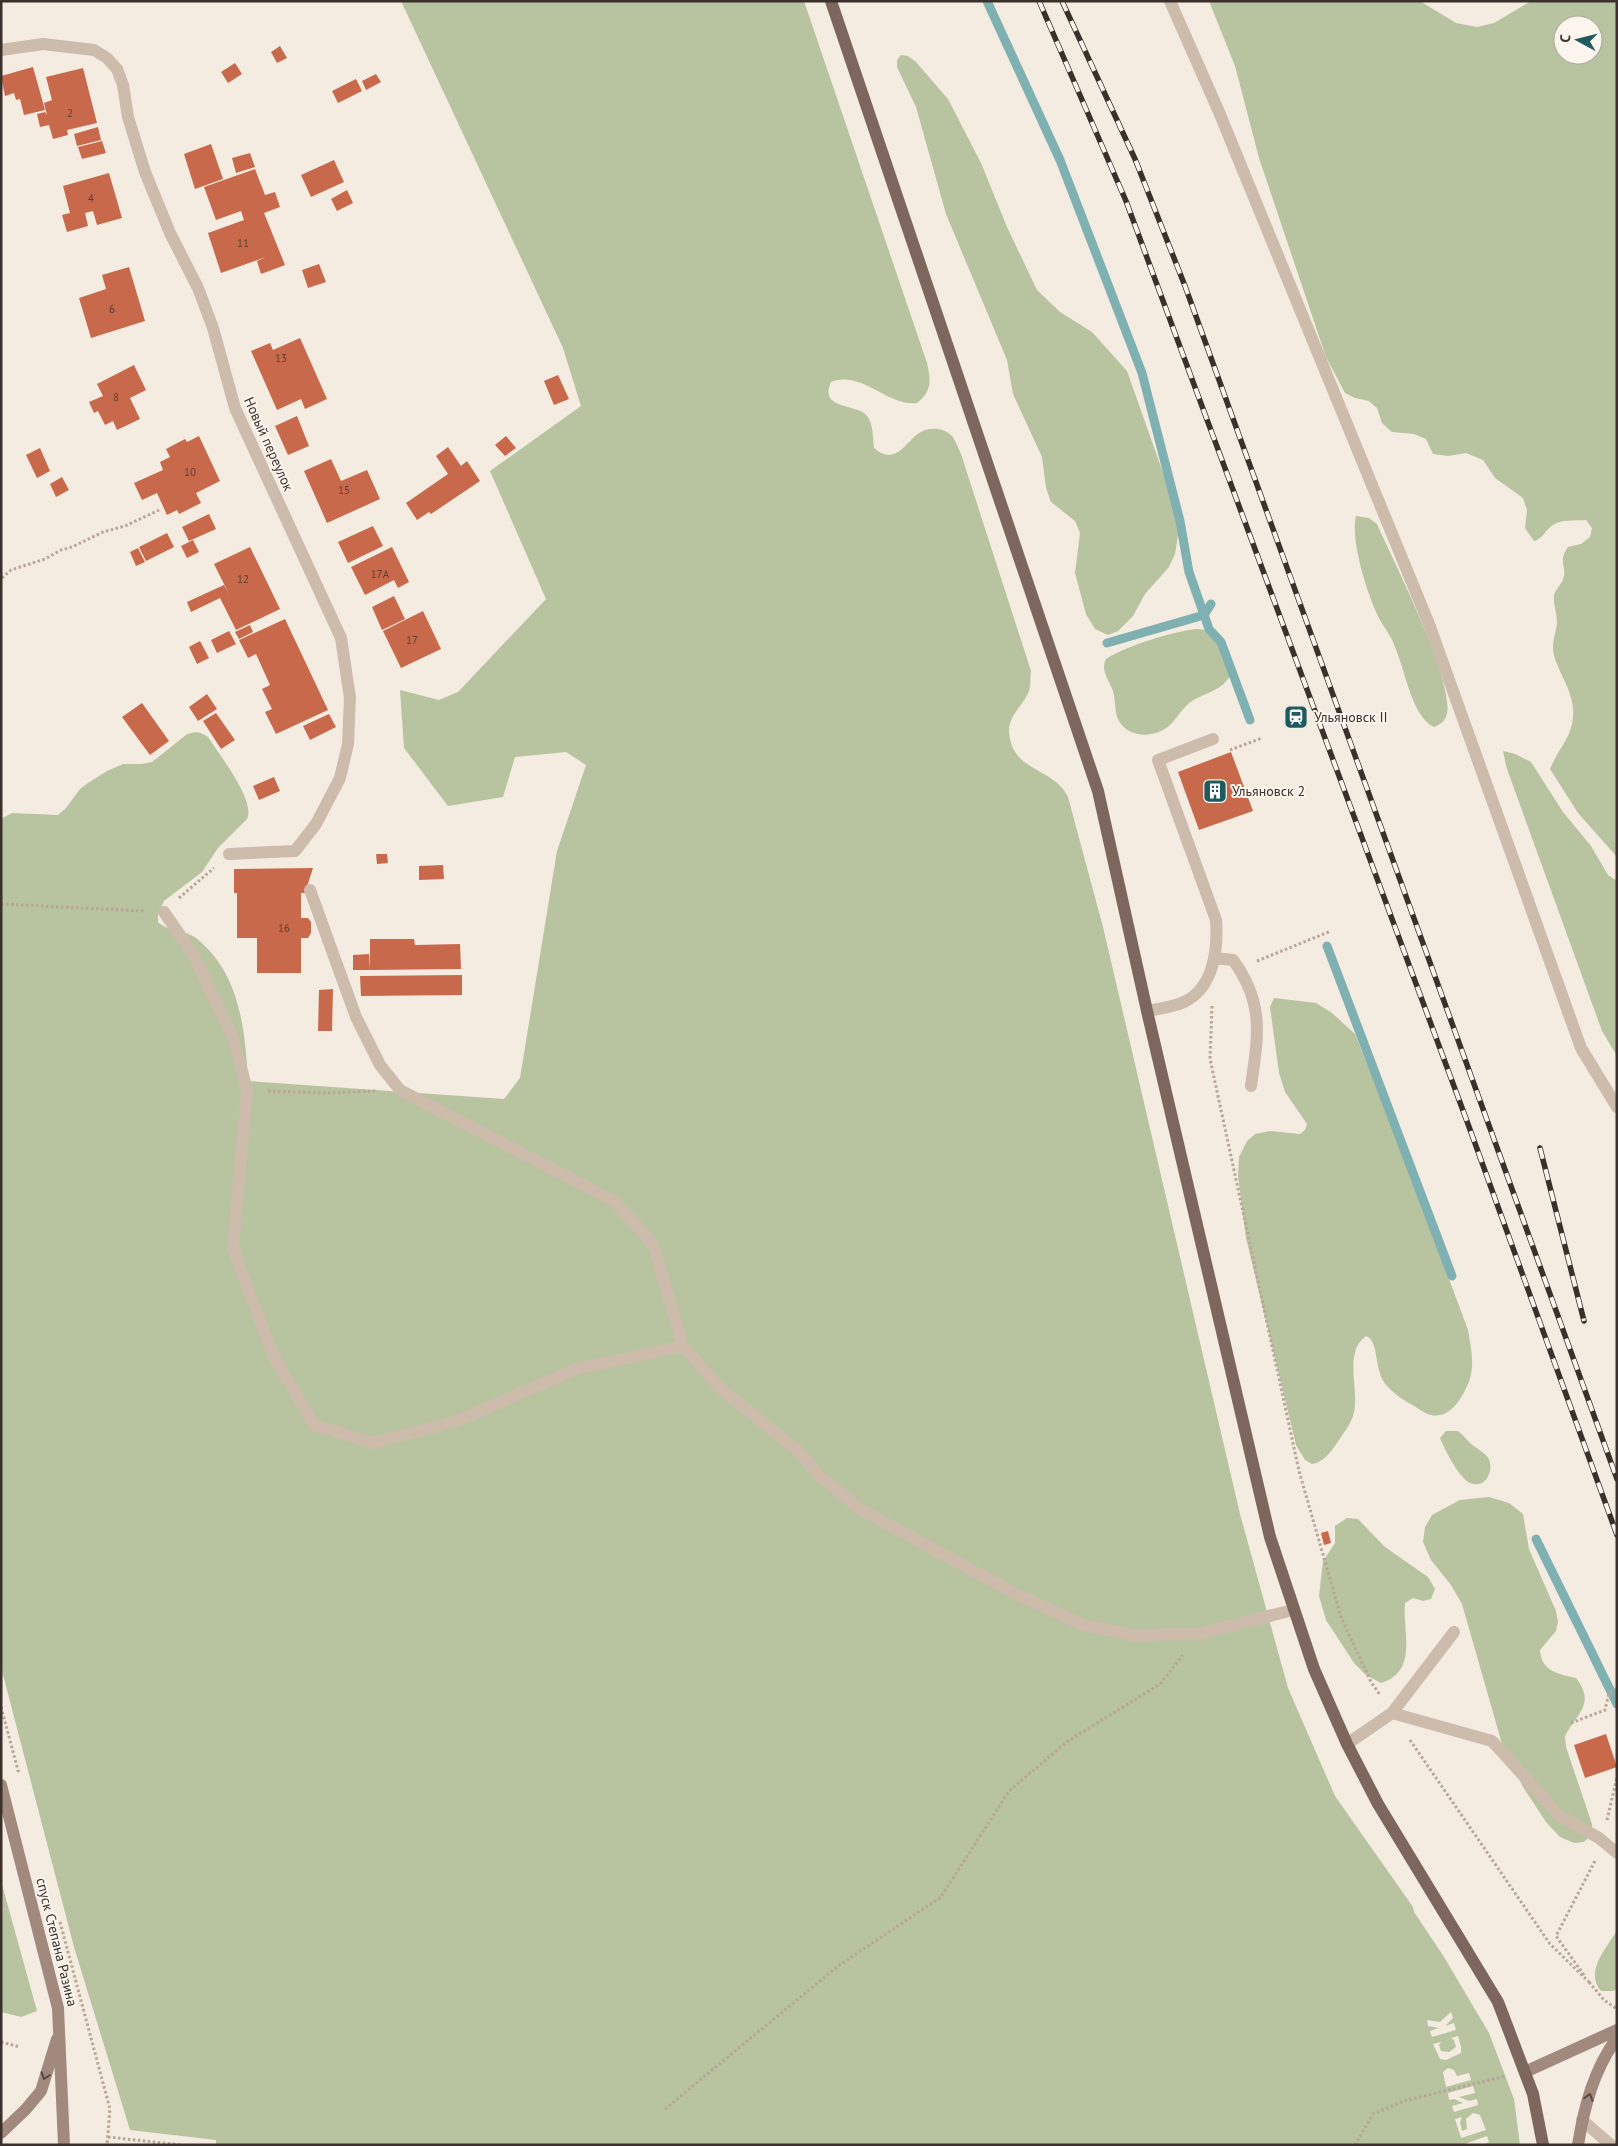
<svg xmlns="http://www.w3.org/2000/svg" width="1618" height="2146" font-family="'PT Sans',sans-serif">
  <style>
    .green { fill: #b8c4a0; fill-rule: evenodd }
    .lines { fill: none; stroke-linecap: round; stroke-linejoin: round }
    .stream { stroke: #7fb0b2; stroke-width: 9 }
    .building { fill: #c8694b }
    .path { stroke: #b9a596; stroke-width: 3; stroke-dasharray: 2.5 2.5; stroke-linecap: butt }
    .lane { stroke: #cdbbac; stroke-width: 12 }
    .street { stroke: #cdbbac; stroke-width: 12 }
    .secondary { stroke: #a18a7d; stroke-width: 12 }
    .primary { stroke: #7d675c; stroke-width: 12 }
    .rail-casing { stroke: #3b302b; stroke-width: 5.5 }
    .rail { stroke: #fbf5ee; stroke-width: 4; stroke-dasharray: 11; stroke-linecap: butt }
    .oneway { stroke: #544640 }
    .labels { text-anchor: middle; dominant-baseline: central; stroke-width: 4; stroke-linejoin: round; paint-order: stroke }
    .number-label { font-size: 11px; fill: #5e3e33 }
    .street-label { font-size: 14px; fill: #3b302b; stroke: #fbf5ee }
    .poi-label { font-size: 14px; fill: #3b302b; stroke: #fbf5ee; text-anchor: start }
  </style>
  <rect width="100%" height="100%" fill="#f4ebe1"/>
  <path class="green" d="M401 1H804L927 363C931 381 932 391 917 403 887 407 863 370 831 382 818 411 859 403 868 417 873 425 873 438 874 448 892 463 900 451 913 438 923 427 941 425 952 436 956 441 958 448 961 454L1031 671C1030 677 1031 685 1029 691 1024 705 1008 715 1009 732 1012 773 1054 767 1068 797L1103 927 1240 1514 1288 1688 1335 1796 1413 1907 1414 1912 1444 1957 1489 2033 1514 2099 1520 2145H1482L1489 2142 1487 2136 1462 2145H216V2140L130 2130 74 1947 1 1667V819L12 813 58 815 66 808 80 789 88 783 107 771 123 764H142L152 762 186 735C194 731 200 731 208 737 219 754 256 801 247 819L218 848 202 872 164 901 158 914V922C168 932 184 929 196 938 240 973 245 1029 248 1081L504 1099 520 1078 557 851 586 765 566 752 515 757 503 797 448 806 404 748 400 690 439 700 458 692 546 599 490 471 581 406 563 348ZM1451 2012 1453 2018 1445 2026 1454 2023 1456 2030 1432 2037 1430 2031 1439 2028 1428 2026 1427 2020 1440 2022ZM1458 2036 1461 2047V2053L1446 2060 1440 2059 1433 2044 1441 2042 1439 2045 1441 2051 1449 2052 1456 2047 1454 2040 1451 2038ZM1448 2068 1454 2070 1457 2076 1469 2073 1471 2080 1446 2087 1443 2072ZM1473 2086 1475 2093 1459 2097 1469 2101 1477 2099 1478 2105 1454 2112 1452 2106 1463 2103 1454 2099 1449 2100 1448 2093ZM1473 2113 1480 2115 1486 2130 1461 2138 1455 2119 1462 2117 1460 2122 1462 2131 1467 2129 1466 2119Z
    M1209 1H1420L1456 23 1477 27 1494 23 1531 1H1617V857L1578 813 1550 769C1557 751 1572 737 1573 717 1575 695 1562 679 1555 659 1550 644 1556 635 1557 622 1557 613 1553 604 1554 595 1556 589 1561 585 1563 579 1568 568 1557 562 1568 547L1581 544 1590 537 1592 528 1586 520C1575 521 1562 519 1553 525 1545 530 1543 539 1534 541L1525 528 1527 510 1523 498 1495 478 1483 460 1466 453 1448 456 1433 454 1426 439 1414 434 1392 432 1382 423 1377 408 1369 401 1355 398 1345 393 1326 357 1259 158 1235 66ZM1563 25H1593V55H1563Z
    M901 55 908 56 916 62 948 99 981 163 1007 227 1037 290 1060 312 1092 332 1127 371 1167 484 1179 529 1175 554 1169 567 1145 594 1133 616 1118 631 1108 635 1095 629 1086 614 1075 573 1080 533 1075 521 1051 502 1046 488 1042 457 1013 394 1007 360 946 214 916 107 897 67V60Z
    M1356 516 1369 518 1377 524C1393 560 1454 680 1447 714 1445 721 1440 725 1434 727 1412 717 1405 670 1395 647 1392 637 1385 629 1380 620 1368 597 1350 541 1356 516Z
    M1197 629C1223 630 1230 648 1232 671 1224 693 1203 691 1187 705 1181 711 1176 719 1170 725 1156 738 1129 739 1119 721 1114 712 1116 701 1113 691 1109 680 1100 670 1106 659 1126 646 1174 631 1197 629Z
    M1503 751 1515 754 1531 762 1563 812 1591 846 1608 875 1617 881V1056L1602 1031 1507 769Z
    M1274 998 1316 1003 1332 1013 1355 1034 1400 1147 1468 1330C1471 1348 1476 1369 1467 1386 1461 1400 1449 1419 1431 1415 1426 1414 1419 1409 1414 1406 1405 1401 1394 1394 1387 1386 1373 1371 1380 1341 1366 1336 1342 1353 1361 1392 1353 1416 1350 1425 1342 1435 1337 1443 1330 1453 1324 1462 1312 1464L1305 1460 1296 1445 1246 1238 1238 1176 1239 1157 1247 1141 1255 1134 1270 1131 1300 1134 1305 1130 1307 1124 1285 1092 1279 1073 1270 1007Z
    M1446 1431H1458C1463 1435 1467 1440 1471 1444 1476 1448 1483 1452 1487 1456 1496 1468 1486 1490 1470 1483 1459 1478 1445 1450 1440 1438Z
    M1489 1497 1509 1503 1523 1514 1529 1549 1556 1611 1558 1622 1556 1631 1540 1650C1541 1671 1558 1674 1576 1678 1596 1704 1577 1713 1565 1736L1566 1747 1592 1824V1834L1584 1842 1574 1843 1560 1837 1546 1822 1523 1787 1502 1744 1462 1604 1451 1585 1431 1560 1423 1542 1425 1527 1432 1515 1460 1500Z
    M1347 1518 1358 1519 1385 1547 1428 1577 1435 1589 1431 1599 1423 1601 1413 1598 1405 1603C1402 1632 1419 1671 1381 1683L1366 1675 1354 1663 1326 1620 1319 1596 1323 1561 1335 1543V1526Z
    M1 1881 37 2011 21 2017 1 2012Z
    M1617 1930V1989L1613 1991H1601C1584 1972 1607 1948 1617 1930Z"/>
  <g class="lines">
    <path class="stream" d="M987 1 1060 160 1142 373 1180 521 1189 572 1209 629 1221 642 1250 720
      M1107 643 1204 615 1211 604
      M1327 946 1452 1276
      M1536 1539 1617 1704"/>
  </g>
  <path class="building" d="M280 46 287 58 277 63 271 52Z
    M235 63 242 74 228 83 221 72Z
    M33 67 45 110 24 115 20 99 16 100 14 93 5 96 1 76Z
    M83 68 97 123 67 130 68 135 53 139 49 125 40 127 37 114 45 112 47 115 44 103 52 100 46 77Z
    M376 74 381 82 366 90 362 81Z
    M356 79 362 91 338 103 332 91Z
    M98 127 101 140 77 146 74 134Z
    M102 141 106 153 82 159 78 147Z
    M211 144 223 179 195 189 184 154Z
    M250 153 255 167 236 173 232 158Z
    M334 160 344 182 311 197 301 175Z
    M255 169 265 195 275 192 280 207 264 213 285 265 261 274 257 261 266 257 221 273 208 233 244 220 241 211 216 220 204 187Z
    M109 173 122 218 97 225 93 211 85 213 88 226 67 232 62 215 70 213 63 186Z
    M347 190 353 203 337 211 331 199Z
    M319 264 326 282 308 288 302 270Z
    M129 267 145 321 91 338 79 298 106 289 102 275Z
    M300 338 327 399 305 409 301 399 277 410 251 351 270 343 273 350Z
    M134 365 146 390 130 398 140 419 117 430 113 421 105 425 98 411 94 413 89 402 103 396 97 384Z
    M558 375 569 399 554 405 544 381Z
    M297 416 309 446 288 455 275 426Z
    M199 436 220 481 196 493 201 503 179 514 177 510 167 515 157 493 142 500 134 483 163 470 160 462 170 457 166 449 185 439 187 442Z
    M506 436 516 448 505 456 495 445Z
    M448 447 461 466 467 461 480 481 431 514 429 512 417 520 406 503 448 474 436 456Z
    M40 448 50 471 37 478 26 455Z
    M331 459 341 481 367 470 380 499 327 523 304 471Z
    M62 477 69 490 56 497 50 484Z
    M209 514 216 529 189 541 182 527Z
    M373 526 383 546 348 563 338 542Z
    M167 533 174 547 146 561 139 547Z
    M193 540 199 552 187 558 181 546Z
    M250 547 280 609 236 630 220 598 191 612 187 602 224 585 229 594 214 564Z
    M392 547 409 582 398 588 394 580 365 595 351 567Z
    M138 548 145 562 136 566 130 552Z
    M394 596 405 619 382 630 372 607Z
    M423 611 441 649 401 668 383 631Z
    M285 619 328 710 276 734 265 712 272 709 262 689 270 685 256 654 248 658 239 640Z
    M250 625 253 632 239 639 235 632Z
    M229 631 236 644 217 653 211 640Z
    M200 641 209 658 197 664 189 647Z
    M207 694 217 709 198 721 189 707Z
    M142 703 169 741 150 755 122 717Z
    M216 713 235 740 221 749 203 721Z
    M329 714 336 727 310 740 303 726Z
    M1231 752 1253 811 1199 830 1178 772Z
    M274 777 280 791 259 800 253 786Z
    M376 854H387L388 863 377 864Z
    M443 865 444 879 419 880V866Z
    M313 868 305 893H301V918H308L311 922V933L308 938H301V973H257V938H237V893H234V869Z
    M370 939H414L415 945 460 944 461 969 370 970Z
    M369 954 370 970H353V955Z
    M462 975V995L361 996 360 976Z
    M333 989 332 1031H318L319 990Z
    M1328 1531 1331 1543 1324 1545 1321 1533Z
    M1606 1734 1617 1767 1585 1778 1574 1745Z"/>
  <g class="lines">
    <path class="path" d="M2 578 11 570 45 559 61 550 72 547 103 532 125 526 159 510
      M1230 750 1262 738
      M179 898 214 868
      M1 904 145 911
      M1257 961 1331 931
      M1212 1006 1210 1059 1299 1471 1341 1617 1371 1682 1380 1695
      M268 1091 325 1093 376 1091
      M1 1707 19 1774
      M1571 1723 1605 1710 1609 1693 1617 1689
      M1410 1740 1550 1944 1589 1982
      M1607 1820 1617 1777
      M60 1922 110 2109 107 2145
      M1584 1975 1556 1936 1596 1859
      M1589 1982 1604 2000 1617 2009
      M1 2042 20 2047
      M665 2109 838 1966 941 1897 1009 1791 1068 1741 1160 1684 1183 1655
      M108 2137 181 2145
      M1355 2145 1373 2114 1404 2101 1506 2076"/>
    <path class="lane" d="M1170 1 1219 112 1429 624 1581 1048 1617 1107
      M310 890 356 1017 380 1065 400 1090 614 1201 653 1244 683 1346 719 1387 799 1452 820 1476 860 1509 1012 1592 1083 1625 1133 1635 1198 1634 1293 1610
      M164 912 193 954 233 1037 247 1090 233 1249 274 1357 314 1425 373 1443 457 1421 576 1369 683 1346
      M1214 958 1233 960C1265 1004 1258 1036 1251 1086
      M1147 1011C1158 1009 1173 1007 1184 1002 1214 988 1218 949 1216 920L1158 760 1213 739
      M1392 1713 1492 1741 1560 1816 1599 1838 1617 1853
      M1347 1744 1392 1713 1454 1632
      M1582 2120 1611 2145"/>
    <path class="street" d="M1 50 43 44 94 50 107 58 117 69 123 85 128 117 145 172 170 233 198 288 213 328 235 408 341 638 350 698 348 744 340 778 316 824 295 851 229 854"/>
    <path class="secondary" d="M1 1785 58 2008 64 2145
      M1525 2072 1617 2030
      M1 2133 26 2109 41 2091 57 2039
      M1578 2145C1584 2107 1594 2069 1617 2038"/>
    <path class="primary" d="M831 1 1098 791 1147 1011 1270 1537 1314 1669 1347 1744 1378 1804 1498 2002 1533 2094 1543 2145"/>
    <g class="rail-casing">
      <path id="rail" d="M1039 1 1126 201 1468 1124 1617 1535
        M1062 1 1135 159 1185 286 1617 1479
        M1540 1148 1584 1321"/>
    </g>
    <use href="#rail" class="rail"/>
  </g>
  <defs><path id="oneway-chevron" d="M-2-3.5L2.5 0L-2 3.5" fill="none" stroke-width="1.6" stroke-linecap="round" stroke-linejoin="round" transform="scale(1.25)"/></defs>
  <g class="oneway">
    <use href="#oneway-chevron" transform="translate(45 2076) rotate(108)"/>
    <use href="#oneway-chevron" transform="translate(1589 2097) rotate(-74)"/>
  </g>
  <defs>
    <g id="station-square" transform="scale(1.25)"><rect x="-9" y="-9" width="18" height="18" rx="4" fill="#1f5a5e" stroke="#fbf5ee"/><path d="M-3-6H3Q5-6 5-4V2Q5 4 3 4L4.5 6H3L1.5 4h-3L-3 6H-4.5L-3 4Q-5 4-5 2V-4Q-5-6-3-6ZM-3.5-4v3h7v-3ZM-3.5 1v1.5H-2V1ZM2 1v1.5H3.5V1Z" fill="#fff"/></g>
    <g id="building-square" transform="scale(1.25)"><rect x="-9" y="-9" width="18" height="18" rx="4" fill="#1f5a5e" stroke="#fbf5ee"/><path d="M-4-6H4V6H1V3H-1V6H-4ZM-2.5-4.3h1.7v1.8h-1.7ZM.8-4.3h1.7v1.8H.8ZM-2.5-1h1.7V.8h-1.7ZM.8-1h1.7V.8H.8Z" fill="#fff"/></g>
  </defs>
  <g fill-rule="evenodd">
    <use href="#station-square" x="1296" y="717"/>
    <use href="#building-square" x="1215" y="791"/>
  </g>
  <g class="labels">
    <g class="number-label">
      <text x="70" y="113">2</text>
      <text x="91" y="198">4</text>
      <text x="243" y="243">11</text>
      <text x="112" y="309">6</text>
      <text x="281" y="358">13</text>
      <text x="116" y="397">8</text>
      <text x="190" y="472">10</text>
      <text x="344" y="490">15</text>
      <text x="380" y="574">17А</text>
      <text x="243" y="579">12</text>
      <text x="412" y="640">17</text>
      <text x="284" y="928">16</text>
    </g>
    <g class="street-label">
      <text transform="translate(269 444) rotate(66)">Новый переулок</text>
      <text transform="translate(57 1942) rotate(76)">спуск Степана Разина</text>
    </g>
    <g class="poi-label">
      <text x="1314" y="717">Ульяновск II</text>
      <text x="1232" y="791">Ульяновск 2</text>
    </g>
  </g>
  <rect width="1618" height="2146" fill="none" stroke="#3b302b" stroke-width="5"/>
  <g transform="translate(1578 40) rotate(277)"><circle r="24" fill="#fbf5ee" stroke="#aea6a0"/>
  <path d="M0-4L9 19L0 12L-9 19Z" fill="#1f5a5e"/>
  <text y="-8" font-size="14" font-weight="bold" text-anchor="middle" fill="#3b302b">С</text>
  </g>
</svg>
